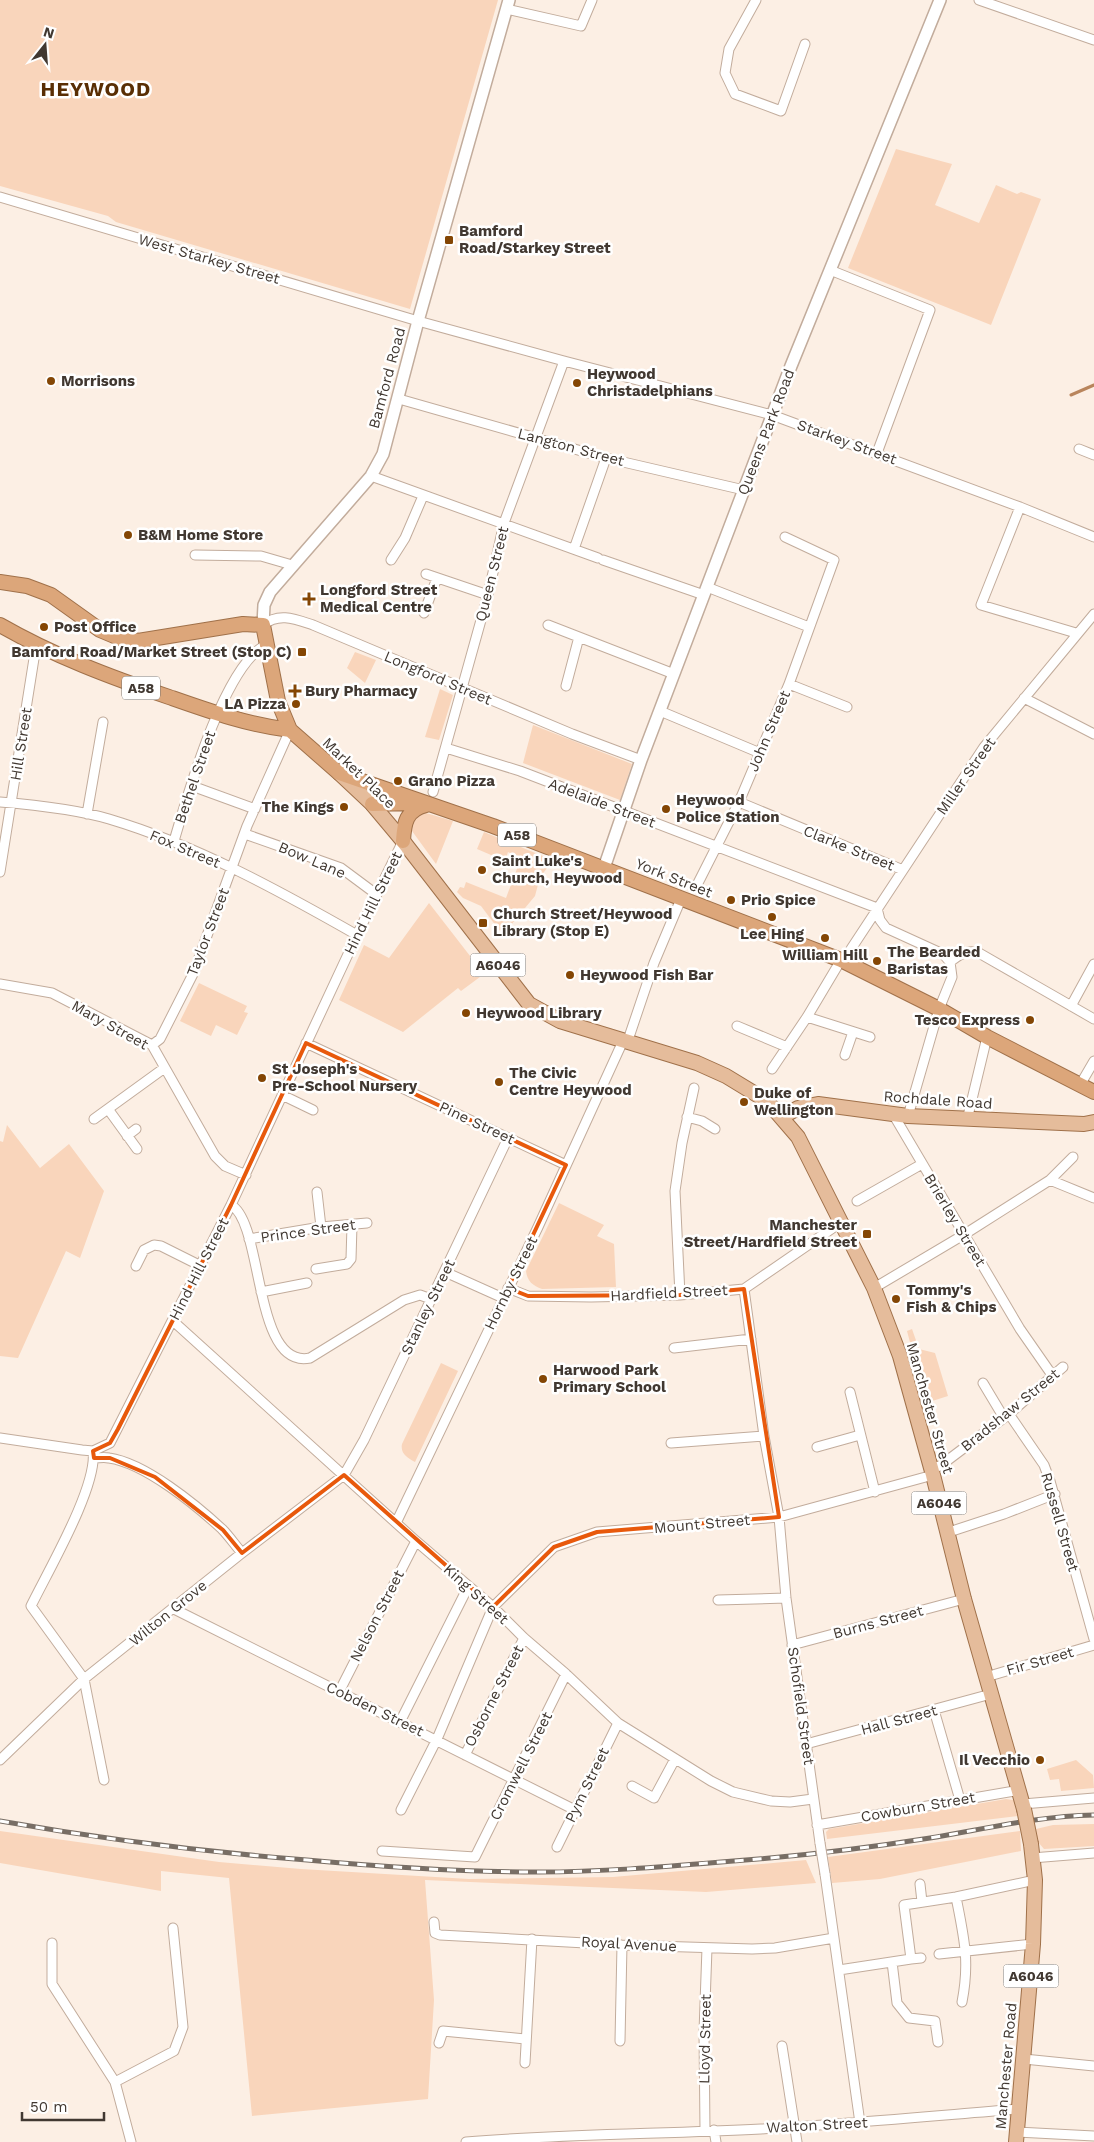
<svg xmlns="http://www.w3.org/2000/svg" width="1094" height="2142" font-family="'Work Sans',sans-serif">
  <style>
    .green { fill: #f9d5bb }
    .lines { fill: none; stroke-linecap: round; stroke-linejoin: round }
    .stream { stroke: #b9855c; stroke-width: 3 }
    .minor-casing { stroke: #c2ac9c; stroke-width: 11 }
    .tertiary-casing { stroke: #c2ac9c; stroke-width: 14 }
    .primary-casing { stroke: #a0714a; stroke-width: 16 }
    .trunk-casing { stroke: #a0714a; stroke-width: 16 }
    .minor { stroke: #fff; stroke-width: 9 }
    .tertiary { stroke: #fff; stroke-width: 11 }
    .primary { stroke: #e5bc9b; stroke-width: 14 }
    .trunk { stroke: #dca67a; stroke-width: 14 }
    .rail-casing { stroke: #786e65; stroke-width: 5 }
    .rail { stroke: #fff; stroke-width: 3; stroke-dasharray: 9; stroke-linecap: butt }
    .minor-bridge-casing { stroke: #c2ac9c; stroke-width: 11; stroke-linecap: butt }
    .primary-bridge-casing { stroke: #a0714a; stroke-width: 16; stroke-linecap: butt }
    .minor-bridge { stroke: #fff; stroke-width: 9 }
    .primary-bridge { stroke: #e5bc9b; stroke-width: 14 }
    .marked { fill: none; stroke: #e8590c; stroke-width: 4; stroke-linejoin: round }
    .poi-dot { fill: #844604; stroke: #fff; stroke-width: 2 }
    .labels { text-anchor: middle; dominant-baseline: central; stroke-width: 5; stroke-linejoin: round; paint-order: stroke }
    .shield { fill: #fff; stroke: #7a746f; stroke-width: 1 }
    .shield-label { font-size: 14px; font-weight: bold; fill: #413831 }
    .poi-label { font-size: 15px; font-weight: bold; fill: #413831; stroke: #fff; text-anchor: start }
    .street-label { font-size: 15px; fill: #413831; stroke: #fff }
    .district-label { font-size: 20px; font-weight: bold; letter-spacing: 1px; fill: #592e04; stroke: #fff }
  </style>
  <rect width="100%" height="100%" fill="#fcefe4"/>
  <path class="green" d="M0 0H498L410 309 116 222 108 216 0 186Z
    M896 149 952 164 935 205 979 223 996 185 1017 194 1021 192 1041 199 991 325 848 268Z
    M355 652 376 660 365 683 347 668Z
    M440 689 453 695 439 740 425 737Z
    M533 725 632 764 620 800 523 763Z
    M420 813H426L453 821 436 864 412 831V821Z
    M484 832 550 859 548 867 540 877 535 896 506 931 499 930 481 906 463 898 457 892 460 887 464 888 466 882 506 898 518 866 515 865 518 857 508 852 505 861 477 849Z
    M429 903 484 974 461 991 458 988 403 1032 339 1000 364 945 389 958Z
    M199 983 247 1006 244 1012 248 1013 237 1035 216 1025 211 1036 180 1021Z
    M7 1125 40 1168 69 1144 104 1191 80 1258 66 1251 18 1358 0 1356V1141L3 1142Z
    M559 1203 604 1225 597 1236 614 1244 616 1287 542 1289C533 1286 527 1281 526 1271Z
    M912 1329 919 1349 935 1353 948 1396 926 1403 907 1331Z
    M441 1363 458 1371 415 1462C408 1458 400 1454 402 1444Z
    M1076 1760 1093 1775 1094 1788 1061 1791 1059 1779 1050 1780 1047 1769Z
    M1006 1799 1013 1800 1017 1805 1019 1816 827 1839 826 1832 829 1829Z
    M1094 1824V1846L1044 1849 1038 1842 1036 1829 1053 1825Z
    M0 1831 219 1862 301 1869 469 1879 613 1877 806 1860 816 1883 706 1892 425 1880 434 2000 428 2099 252 2116 229 1878 161 1871V1891L0 1863Z
    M1020 1831 1021 1851 880 1879 832 1883 828 1857Z"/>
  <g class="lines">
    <path class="stream" d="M1071 395 1094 385"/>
    <g class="minor-casing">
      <path id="minor" d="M756 0 729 49 725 73 735 94 781 111 805 44
        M979 0 1094 40
        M506 9 581 26 592 0
        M0 197 418 321 564 361 772 415 1020 507 1094 537
        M830 270 930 310 877 453
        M399 399 606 458 744 490
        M1079 449 1094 455
        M371 476 598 558
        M1020 507 981 605 1076 633
        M574 549 606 458
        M195 555 261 556 292 565
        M391 560 405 538 423 496
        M603 560 704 595
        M426 574 488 595
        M707 587 809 627
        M424 613 437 578
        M263 625C279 612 295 619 313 625L572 734 641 760
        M548 625 674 674
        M789 684 847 707
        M566 686 579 637
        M1024 698 1094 734
        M660 711 760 753
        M446 748 520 771 877 908 880 920 886 928 943 954 950 962 952 977 939 1009 908 1116
        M192 786 255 809
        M433 792 488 595 504 523 564 361
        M0 802C36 805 75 809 109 819 196 845 278 890 357 935
        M739 802 903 870
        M87 814 103 722
        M245 834 341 868 376 894
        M174 841C187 797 225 661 268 644
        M0 872 36 646
        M696 887 739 802 789 684 834 560 785 537
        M851 949 984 747 1094 614
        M950 962C959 955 967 949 979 953L1094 1019
        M0 984 52 993 152 1045 215 1156 225 1166 246 1175
        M1071 1006 1094 964
        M807 1017 870 1037
        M737 1026 787 1047
        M306 1043 566 1165
        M627 1043 654 963 681 899
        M152 1045 160 1039 193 974 247 826 290 730
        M845 1055 853 1032
        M772 1069 807 1017 841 960
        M1080 1085 1094 1061
        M282 1095 313 1110
        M108 1109 137 1149
        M893 1114 1020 1329 1052 1375
        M687 1117 702 1121 715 1129
        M94 1119 163 1069
        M967 1120 987 1037
        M127 1136 136 1129
        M1050 1180 1094 1198
        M317 1192 321 1227
        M857 1201 922 1164
        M231 1205C264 1223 253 1370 310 1358L404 1300 420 1295 431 1299
        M249 1239 321 1227 367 1223
        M136 1266 144 1250 154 1245 161 1246 201 1266
        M316 1269 347 1264 351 1259 352 1225
        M445 1272 503 1298
        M508 1288 528 1296 591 1297 680 1295 744 1289 840 1223
        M874 1288 965 1234 1050 1180 1073 1157
        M744 1289 764 1436 779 1517 786 1598 820 1843
        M261 1292 307 1283
        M680 1295 675 1191 682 1143 694 1088
        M173 1321 416 1541 493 1607 524 1638 566 1674 618 1723 711 1781 733 1792 771 1801 790 1802 813 1799
        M674 1348 751 1339
        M983 1383 1004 1418
        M850 1392 875 1492
        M1009 1414 1044 1465 1050 1481 1094 1639
        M0 1438 82 1450 93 1451 110 1443 231 1205 357 935 403 841
        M671 1443 764 1436
        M817 1447 860 1435
        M93 1451C98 1486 48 1571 31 1606L84 1679 104 1780
        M94 1458C99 1458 104 1457 109 1458 145 1463 196 1505 222 1529 229 1536 235 1545 242 1553
        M931 1468 940 1466 1009 1414 1063 1367
        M396 1523 538 1227 623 1041
        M946 1533 1004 1514 1055 1494
        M718 1600 786 1598
        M174 1609 575 1810
        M792 1645 964 1599
        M986 1677 1094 1645
        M339 1692 416 1541
        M934 1710 960 1800
        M400 1722 468 1587
        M806 1744 991 1694
        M465 1755 524 1638
        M0 1760 84 1679 242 1553 344 1475 364 1440 508 1138
        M632 1786 654 1798 675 1759
        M1023 1804 1094 1798
        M401 1810 437 1739 493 1607 554 1547 597 1532 779 1517 933 1475
        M817 1825 1020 1790
        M557 1847 618 1723
        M382 1851 475 1857 566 1674
        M1032 1858 1094 1853
        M825 1874 860 2123
        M920 1884 922 1902
        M956 1897C964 1938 970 1961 962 2002
        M434 1922 435 1933 440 1935 622 1945 752 1949 775 1948 834 1938
        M52 1943V1984L115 2082 131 2142
        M939 1954 1033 1944
        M911 1959 921 1958
        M892 1962 897 2003 909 2018 935 2021 938 2042
        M839 1970 911 1959 904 1905 956 1897 1035 1880
        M620 2041 622 1945
        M439 2043 443 2031 525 2039
        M782 2046 797 2142
        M1024 2059 1094 2066
        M525 2063 532 1939
        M115 2082 174 2051 183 2027 173 1928
        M705 2130 704 2032 707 1948
        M714 2130 716 2142
        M1017 2132 1094 2136
        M466 2142C564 2134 663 2134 761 2129 847 2124 933 2116 1019 2109"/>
    </g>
    <g class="tertiary-casing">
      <path id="tertiary" d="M263 625 264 605 270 592 371 476 383 454 418 321 509 0
        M604 868 641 760 791 366 940 0"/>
    </g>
    <g class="primary-casing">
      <path id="primary" d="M339 773 372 804 403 841 529 1004 560 1021 697 1063 726 1076 767 1101 798 1137 874 1288 900 1356 933 1475 964 1599 1024 1809
        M782 1117 798 1108 818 1104 908 1116 1084 1124 1094 1122
        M1016 2142 1033 1944 1035 1880 1031 1844"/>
    </g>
    <g class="trunk-casing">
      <path id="trunk" d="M0 582 27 586 51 595 100 630 119 638 138 641 243 624 263 625 278 701 290 730 339 773 493 826 841 960 939 1009 987 1037 1094 1092
        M0 625C54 656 110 677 169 697 209 711 248 725 290 730
        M372 804 413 803
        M403 841C404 823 406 810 426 805"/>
    </g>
    <use href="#minor" class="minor"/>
    <use href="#tertiary" class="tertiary"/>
    <use href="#primary" class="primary"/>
    <use href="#trunk" class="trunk"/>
    <g class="rail-casing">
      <path id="rail" d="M0 1821C102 1839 204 1852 307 1860 384 1867 461 1872 539 1872 600 1872 661 1867 721 1862 791 1857 861 1849 930 1838 985 1829 1038 1816 1094 1815"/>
    </g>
    <use href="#rail" class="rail"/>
    <g class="minor-bridge-casing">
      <path id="minor-bridge" d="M820 1843 825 1874"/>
    </g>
    <g class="primary-bridge-casing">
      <path id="primary-bridge" d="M1024 1809 1031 1844"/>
    </g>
    <use href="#minor-bridge" class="minor-bridge"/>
    <use href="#primary-bridge" class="primary-bridge"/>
  </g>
  <path class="marked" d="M306 1043 566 1165 508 1288 528 1296 680 1295 744 1289 779 1517 597 1532 554 1547 493 1607 344 1475 242 1553 223 1530 155 1477 110 1458H94L93 1451 110 1443 118 1429 231 1205Z"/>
  <g class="poi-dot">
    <rect x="444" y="235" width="10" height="10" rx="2.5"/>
    <circle cx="51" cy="381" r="5"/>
    <circle cx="577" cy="383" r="5"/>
    <circle cx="128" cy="535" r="5"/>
    <path d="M306.5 591.5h5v5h5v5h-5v5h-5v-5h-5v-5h5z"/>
    <circle cx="44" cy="627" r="5"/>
    <rect x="297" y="647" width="10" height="10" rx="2.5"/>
    <path d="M292.5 683.5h5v5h5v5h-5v5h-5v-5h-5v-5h5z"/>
    <circle cx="296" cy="704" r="5"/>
    <circle cx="398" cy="781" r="5"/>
    <circle cx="344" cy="807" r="5"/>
    <circle cx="666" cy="809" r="5"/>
    <circle cx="482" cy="870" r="5"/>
    <circle cx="731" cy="900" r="5"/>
    <circle cx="772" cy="917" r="5"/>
    <rect x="478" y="918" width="10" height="10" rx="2.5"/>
    <circle cx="825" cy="938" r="5"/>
    <circle cx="877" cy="961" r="5"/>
    <circle cx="570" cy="975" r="5"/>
    <circle cx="466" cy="1013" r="5"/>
    <circle cx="1030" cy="1020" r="5"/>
    <circle cx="262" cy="1078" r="5"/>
    <circle cx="499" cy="1082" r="5"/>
    <circle cx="744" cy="1102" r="5"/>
    <rect x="862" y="1229" width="10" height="10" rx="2.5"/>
    <circle cx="896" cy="1299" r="5"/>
    <circle cx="543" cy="1379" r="5"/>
    <circle cx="1040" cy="1760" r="5"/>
  </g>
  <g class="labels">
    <g class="shield">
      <rect x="122" y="676.5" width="38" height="23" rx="4"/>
      <rect x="498" y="823.5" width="38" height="23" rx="4"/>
      <rect x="470.5" y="953.5" width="55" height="23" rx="4"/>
      <rect x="911.5" y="1491.5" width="55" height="23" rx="4"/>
      <rect x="1003.5" y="1964.5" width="55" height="23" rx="4"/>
    </g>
    <g class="shield-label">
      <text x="141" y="688">A58</text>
      <text x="517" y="835">A58</text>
      <text x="498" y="965">A6046</text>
      <text x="939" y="1503">A6046</text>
      <text x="1031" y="1976">A6046</text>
    </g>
    <g class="poi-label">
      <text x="459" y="231">Bamford<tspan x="459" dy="17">Road/Starkey Street</tspan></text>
      <text x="587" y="374">Heywood<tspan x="587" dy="17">Christadelphians</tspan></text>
      <text x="61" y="381">Morrisons</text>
      <text x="138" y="535">B&amp;M Home Store</text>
      <text x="320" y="590">Longford Street<tspan x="320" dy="17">Medical Centre</tspan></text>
      <text x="54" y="627">Post Office</text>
      <text x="292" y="652" text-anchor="end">Bamford Road/Market Street (Stop C)</text>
      <text x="305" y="691">Bury Pharmacy</text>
      <text x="286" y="704" text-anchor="end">LA Pizza</text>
      <text x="408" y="781">Grano Pizza</text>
      <text x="676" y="800">Heywood<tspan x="676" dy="17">Police Station</tspan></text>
      <text x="334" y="807" text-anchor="end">The Kings</text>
      <text x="492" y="861">Saint Luke's<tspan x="492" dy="17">Church, Heywood</tspan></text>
      <text x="741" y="900">Prio Spice</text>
      <text x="493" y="914">Church Street/Heywood<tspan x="493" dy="17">Library (Stop E)</tspan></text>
      <text x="772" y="934" text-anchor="middle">Lee Hing</text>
      <text x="887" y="952">The Bearded<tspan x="887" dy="17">Baristas</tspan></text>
      <text x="825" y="955" text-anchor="middle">William Hill</text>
      <text x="580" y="975">Heywood Fish Bar</text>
      <text x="476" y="1013">Heywood Library</text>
      <text x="1020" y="1020" text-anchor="end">Tesco Express</text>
      <text x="272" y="1069">St Joseph's<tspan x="272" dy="17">Pre-School Nursery</tspan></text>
      <text x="509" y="1073">The Civic<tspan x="509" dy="17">Centre Heywood</tspan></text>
      <text x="754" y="1093">Duke of<tspan x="754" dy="17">Wellington</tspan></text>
      <text x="857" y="1225" text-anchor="end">Manchester<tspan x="857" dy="17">Street/Hardfield Street</tspan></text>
      <text x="906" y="1290">Tommy's<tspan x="906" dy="17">Fish &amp; Chips</tspan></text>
      <text x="553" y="1370">Harwood Park<tspan x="553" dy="17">Primary School</tspan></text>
      <text x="1030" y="1760" text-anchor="end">Il Vecchio</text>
    </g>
    <g class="street-label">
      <text transform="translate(209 259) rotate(16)">West Starkey Street</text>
      <text transform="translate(387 378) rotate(-75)">Bamford Road</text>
      <text transform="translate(766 432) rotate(-69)">Queens Park Road</text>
      <text transform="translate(847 442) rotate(20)">Starkey Street</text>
      <text transform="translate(571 447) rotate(15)">Langton Street</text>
      <text transform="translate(492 574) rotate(-76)">Queen Street</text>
      <text transform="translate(438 678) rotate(23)">Longford Street</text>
      <text transform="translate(769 731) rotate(-67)">John Street</text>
      <text transform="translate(21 744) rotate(-81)">Hill Street</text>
      <text transform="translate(359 773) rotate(44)">Market Place</text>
      <text transform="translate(966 776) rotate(-55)">Miller Street</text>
      <text transform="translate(195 777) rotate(-71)">Bethel Street</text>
      <text transform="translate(602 803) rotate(21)">Adelaide Street</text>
      <text transform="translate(849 848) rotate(22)">Clarke Street</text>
      <text transform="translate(185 849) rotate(23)">Fox Street</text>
      <text transform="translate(312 860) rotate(23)">Bow Lane</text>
      <text transform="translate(674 878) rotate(22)">York Street</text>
      <text transform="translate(373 903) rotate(-64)">Hind Hill Street</text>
      <text transform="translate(208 932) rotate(-69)">Taylor Street</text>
      <text transform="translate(110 1025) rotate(29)">Mary Street</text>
      <text transform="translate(938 1100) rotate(4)">Rochdale Road</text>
      <text transform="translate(477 1123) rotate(25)">Pine Street</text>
      <text transform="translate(955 1220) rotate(59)">Brierley Street</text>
      <text transform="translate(308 1231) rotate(-8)">Prince Street</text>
      <text transform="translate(199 1269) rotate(-63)">Hind Hill Street</text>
      <text transform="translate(511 1283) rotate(-64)">Hornby Street</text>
      <text transform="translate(669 1293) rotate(-3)">Hardfield Street</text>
      <text transform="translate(428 1307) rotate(-64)">Stanley Street</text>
      <text transform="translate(930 1408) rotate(74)">Manchester Street</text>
      <text transform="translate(1010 1410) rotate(-39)">Bradshaw Street</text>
      <text transform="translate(1060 1522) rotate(74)">Russell Street</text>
      <text transform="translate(702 1524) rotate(-5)">Mount Street</text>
      <text transform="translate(476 1594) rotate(42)">King Street</text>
      <text transform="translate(168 1613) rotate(-39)">Wilton Grove</text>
      <text transform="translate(377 1616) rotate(-63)">Nelson Street</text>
      <text transform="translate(878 1622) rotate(-15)">Burns Street</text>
      <text transform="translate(1040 1661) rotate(-16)">Fir Street</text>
      <text transform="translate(494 1696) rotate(-63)">Osborne Street</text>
      <text transform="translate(801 1706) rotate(82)">Schofield Street</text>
      <text transform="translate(375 1709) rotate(26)">Cobden Street</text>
      <text transform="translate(899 1720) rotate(-15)">Hall Street</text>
      <text transform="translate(521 1766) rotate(-63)">Cromwell Street</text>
      <text transform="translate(587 1785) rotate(-64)">Pym Street</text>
      <text transform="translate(918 1807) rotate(-10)">Cowburn Street</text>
      <text transform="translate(629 1944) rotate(3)">Royal Avenue</text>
      <text transform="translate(705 2039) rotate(-89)">Lloyd Street</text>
      <text transform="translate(1006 2066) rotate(-85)">Manchester Road</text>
      <text transform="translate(817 2125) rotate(-3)">Walton Street</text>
    </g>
    <g class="district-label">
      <text x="96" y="89">HEYWOOD</text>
    </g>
  </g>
  <g transform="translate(45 45) rotate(17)" stroke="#ffffff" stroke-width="4" paint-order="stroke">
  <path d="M0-4L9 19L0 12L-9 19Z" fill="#413831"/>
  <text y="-8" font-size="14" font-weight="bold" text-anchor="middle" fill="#413831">N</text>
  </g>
  <path d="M22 2112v8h82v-8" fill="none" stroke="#413831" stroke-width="2.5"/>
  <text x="30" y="2112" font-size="15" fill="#413831" stroke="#ffffff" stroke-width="4" paint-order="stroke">50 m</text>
</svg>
